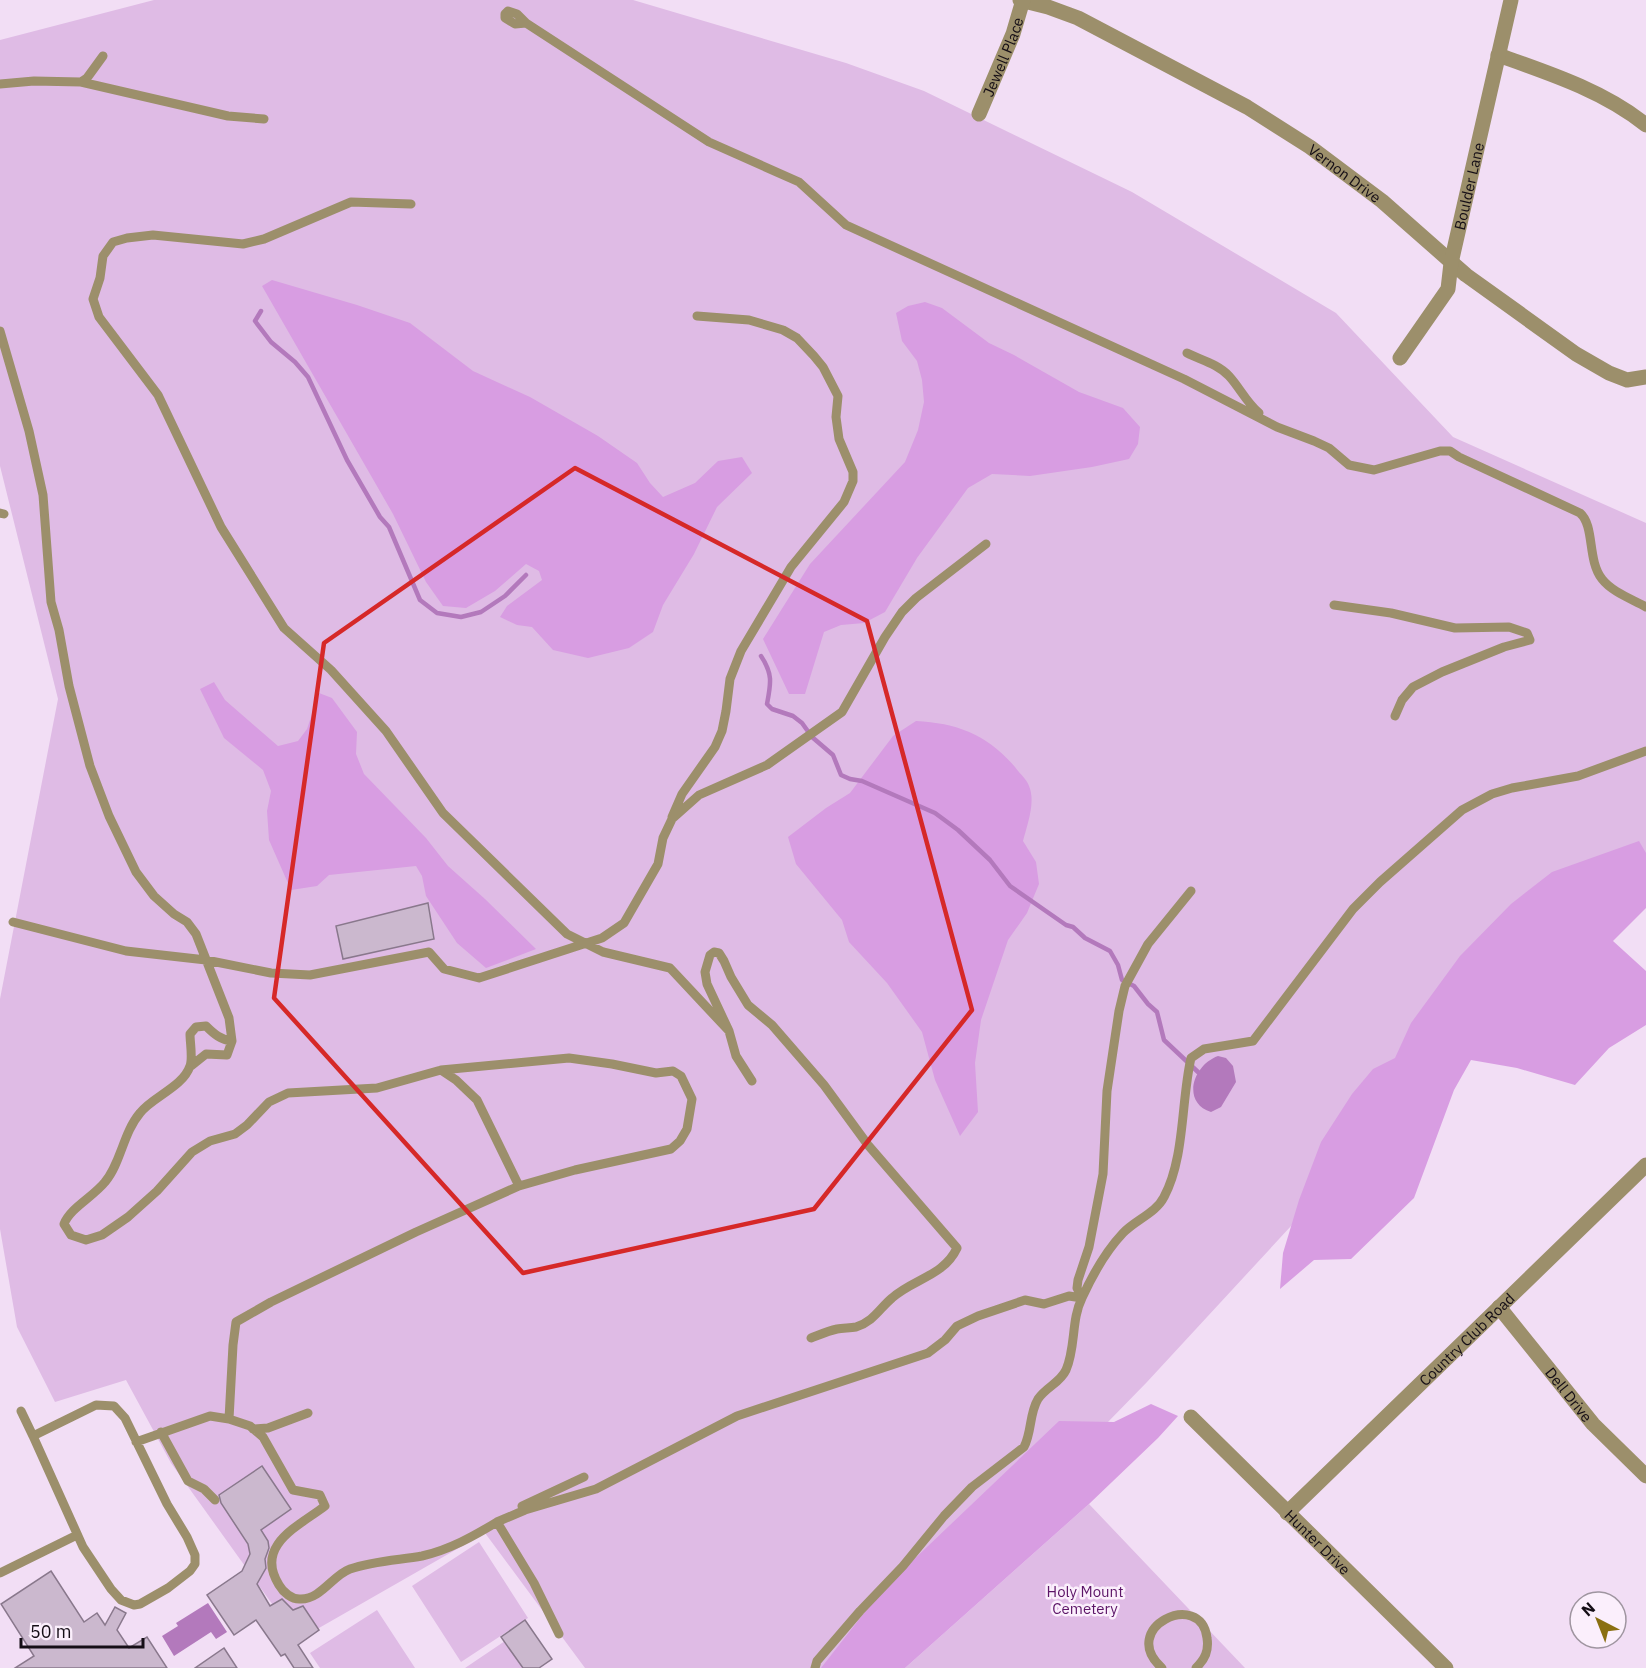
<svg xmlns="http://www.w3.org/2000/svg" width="1646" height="1668" font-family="'IBM Plex Sans',sans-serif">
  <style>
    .green { fill: #dfbbe5 }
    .forest { fill: #d89de2 }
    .water { fill: #b379bc }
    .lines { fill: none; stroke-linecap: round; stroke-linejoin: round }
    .stream { stroke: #b379bc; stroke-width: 4.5 }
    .building { fill: #cbb8ce; stroke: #89788c; stroke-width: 1.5 }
    .lane { stroke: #9c8f6b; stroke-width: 9 }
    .street { stroke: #9c8f6b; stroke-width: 15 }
    .marked { fill: none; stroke: #d62828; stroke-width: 4.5; stroke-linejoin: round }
    .labels { text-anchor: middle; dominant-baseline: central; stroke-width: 5; stroke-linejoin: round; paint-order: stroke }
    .street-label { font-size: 15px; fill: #150e16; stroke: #fbeffc }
    .park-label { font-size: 15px; fill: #5c1467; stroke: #fbeffc }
  </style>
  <rect width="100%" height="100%" fill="#f2def5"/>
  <path class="green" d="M154 0H633L846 63 924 91 1132 192 1336 313 1453 437 1646 523V861L1559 936 1147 1382 868 1668H585L485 1533 298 1640 171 1463 126 1380 55 1402 17 1327 0 1229V999L58 699 0 466V40Z
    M1089 1504 1245 1668H905Z
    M479 1542 528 1618 461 1662 412 1586Z
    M377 1610 415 1668H320L310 1653Z
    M505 1641 523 1668H465Z"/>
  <path class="forest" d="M272 280 357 305 410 323 473 371 530 397 598 436 637 463 650 483 663 497 695 483 718 461 742 457 752 473 717 507 694 554 663 605 653 632 629 648 588 658 553 650 532 627 517 625 500 617 507 606 542 580 539 571 526 564 495 591 466 608 443 606 426 582 393 514 262 286Z
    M925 302 942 308 989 343 1014 355 1079 392 1123 408 1140 427 1138 444 1129 459 1092 467 1030 476 992 474 968 488 917 558 885 612 864 623 841 625 824 632 805 694H789L763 639 810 564 905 462 918 430 924 402 922 380 917 361 902 341 896 313 908 306Z
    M214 682 225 700 278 746 298 741 307 729 319 693 332 698 357 732 356 754 364 774 426 838 448 866 485 899 536 949 486 968 457 943 426 896 422 876 416 866 329 875 317 886 291 890 269 840 267 811 271 791 263 770 224 738 200 689Z
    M916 721C957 723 988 735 1015 767 1019 773 1027 779 1029 786 1036 802 1027 825 1023 841L1036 862 1039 884 1027 913 1008 940 981 1020 975 1063 978 1112 960 1136 935 1080 922 1032 887 983 849 942 842 920 796 864 788 837 826 808 850 793 893 736Z
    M1639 841 1646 853V908L1613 941 1646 971V1025L1609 1048 1575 1085 1517 1068 1471 1060 1454 1090 1414 1198 1351 1259 1314 1260 1280 1289 1283 1253 1299 1200 1321 1142 1352 1094 1373 1069 1395 1058 1411 1023 1460 956 1511 904 1552 872Z
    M1151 1404 1178 1416 1158 1438 1089 1504 905 1668H821L883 1589 1059 1421 1114 1422Z"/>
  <path class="water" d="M1218 1056 1226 1058 1233 1066 1236 1082 1221 1107 1211 1112C1181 1102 1193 1065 1218 1056Z
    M208 1603 227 1632 216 1639 211 1632 174 1656 162 1636 178 1626 176 1623Z"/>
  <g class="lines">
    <path class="stream" d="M261 311 255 321 271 342 295 362 308 377 347 460 380 517 389 527 420 600 437 613 461 617 481 612 505 596 526 575
      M761 656C773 674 771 683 767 704L772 709 793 716 802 723 812 737 833 755 841 775 850 779 862 781 935 813 958 830 990 860 1010 886 1066 925 1073 927 1085 938 1110 951 1118 965 1122 980 1134 986 1148 1004 1157 1012 1164 1040 1198 1072"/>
  </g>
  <path class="building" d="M428 903 434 939 343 959 336 926Z
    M262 1466 291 1509 261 1530 268 1541 269 1548 265 1559 266 1568 257 1584 270 1606 282 1599 293 1610 303 1606 319 1630 298 1645 313 1668H294L285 1654 281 1656 256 1620 234 1635 207 1595 242 1571 250 1554 248 1544 221 1503 219 1495Z
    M51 1571 84 1622 97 1613 105 1625 115 1607 126 1613 117 1630 129 1648 147 1637 167 1668H15L34 1656 1 1604Z
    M525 1620 552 1659 539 1668H523L501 1637Z
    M224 1648 237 1668H195Z"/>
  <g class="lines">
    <path class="lane" d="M526 23 515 24 505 18V14L508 11 517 14 526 23 709 142 799 182 846 225 1184 379 1277 427 1314 441 1329 448 1349 465 1374 470 1440 451H1450L1459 457 1580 513C1595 526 1587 560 1602 579 1612 592 1632 599 1646 607
      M81 82 228 116 264 119
      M0 84 34 81 81 82 87 78 103 56
      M411 204 351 202 264 239 243 244 153 235 127 238 113 242 103 256 100 278 93 299 99 317 158 395 221 527 284 628 331 670 386 731 443 813 567 934 603 952 670 968 729 1031
      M0 331 29 431 43 495 51 602 59 630 69 686 90 766 109 816 136 872 154 896 174 914 187 922 196 934 229 1018 232 1041C221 1040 214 1034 206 1026L196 1027 190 1034C190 1043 193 1058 190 1066 183 1087 152 1097 140 1113 123 1133 121 1163 105 1182 93 1197 70 1208 64 1224L71 1235 86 1240 102 1235 128 1217 157 1191 192 1152 210 1141 235 1134 247 1125 269 1102 288 1093 377 1088 441 1070
      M1187 353C1201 360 1218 364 1229 376 1240 388 1246 402 1259 413
      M0 513 4 514
      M1334 605 1391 613 1455 628 1509 627 1527 633 1530 640 1504 647 1442 672 1413 687 1402 700 1395 716
      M672 817 682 794 715 747 722 731 726 711 730 679 741 651 791 567 844 502 853 481V472L839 439 836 417 838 396 823 367 814 356 797 338 783 330 749 320 697 316
      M13 922 126 951 206 960 271 973 310 975 429 952 444 969 479 978 602 938 624 923 658 864 663 838 672 819 699 795 767 765 842 712 885 637 902 612 916 598 986 544
      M191 1066 206 1054 227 1055 232 1041
      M752 1081 736 1056 729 1031 707 984 705 972 710 955 714 952 719 953 724 961 731 977 748 1005 772 1025 824 1085 868 1145 957 1248C944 1276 913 1279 892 1298 879 1309 874 1321 856 1327 850 1328 843 1328 837 1329 828 1331 819 1335 811 1338
      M1082 1298 1077 1288 1078 1280 1089 1247 1103 1174 1107 1091 1119 1011 1125 986 1148 944 1191 891
      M21 1411 33 1436 83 1547 111 1589 121 1600 134 1605 140 1604 168 1588 190 1571 195 1564V1555L187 1537 167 1504 125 1418 114 1406 96 1405 33 1436
      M229 1419 233 1345 236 1322 271 1302 416 1232 519 1186 575 1170 671 1149 680 1141 687 1129 692 1099 681 1076 673 1071 656 1073 612 1064 569 1058 441 1070 456 1080 477 1100 519 1186
      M253 1429 268 1428 308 1413
      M161 1432 188 1481 204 1489 215 1500
      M136 1442 210 1416 229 1419 250 1426 263 1437 293 1490 320 1495 325 1506C299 1526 254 1545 279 1585 283 1592 292 1600 301 1599 321 1599 333 1575 350 1569 373 1561 399 1560 422 1556 449 1550 474 1536 497 1522L534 1583 559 1634
      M522 1506 584 1477
      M497 1522 525 1510 596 1489 737 1416 928 1353 945 1340 957 1326 978 1316 1025 1300 1044 1304 1069 1296 1082 1298
      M0 1573 77 1535
      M815 1668 817 1661 860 1611 903 1566 944 1516 972 1487 1024 1447C1032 1432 1029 1414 1038 1399 1046 1387 1060 1383 1066 1370 1076 1347 1071 1320 1082 1298 1092 1276 1106 1251 1123 1233 1135 1220 1156 1213 1164 1197 1185 1158 1181 1101 1191 1058L1204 1049 1253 1041 1353 909 1380 882 1462 810 1492 794 1512 788 1578 776 1646 751
      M1162 1668C1117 1628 1201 1588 1207 1638 1209 1651 1205 1659 1196 1668"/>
    <g class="street">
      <path id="s1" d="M1020 0 1048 7 1078 18 1247 107 1310 147 1382 201 1466 275 1576 354 1609 373 1627 380 1646 377"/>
      <path d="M1498 55C1549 73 1604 91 1646 125"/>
      <path id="s2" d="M979 114 1013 34 1023 0"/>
      <path id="s3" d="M1400 358 1448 289 1451 263 1511 0"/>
      <path id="s4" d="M1499 1307 1593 1424 1646 1476"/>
      <path id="s5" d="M1191 1417 1446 1668"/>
      <path id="s6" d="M1287 1513 1646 1165"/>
    </g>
  </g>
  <path class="marked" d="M575 468 867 621 972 1010 814 1209 523 1273 274 998 324 643Z"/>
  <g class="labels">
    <g class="street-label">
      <text stroke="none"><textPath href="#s2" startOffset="62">Jewell Place</textPath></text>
      <text stroke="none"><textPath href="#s1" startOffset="370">Vernon Drive</textPath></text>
      <text stroke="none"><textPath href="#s3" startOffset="189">Boulder Lane</textPath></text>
      <text stroke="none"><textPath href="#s6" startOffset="250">Country Club Road</textPath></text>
      <text stroke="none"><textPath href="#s4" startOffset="112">Dell Drive</textPath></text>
      <text stroke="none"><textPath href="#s5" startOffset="178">Hunter Drive</textPath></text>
    </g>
    <g class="park-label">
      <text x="1085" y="1591">Holy Mount<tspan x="1085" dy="17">Cemetery</tspan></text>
    </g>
  </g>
  <g transform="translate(1598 1620) rotate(318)"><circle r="28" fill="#fbeffc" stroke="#9f95a0" stroke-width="1.5"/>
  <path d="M0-4.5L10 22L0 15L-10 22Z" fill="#8a6f11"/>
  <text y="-9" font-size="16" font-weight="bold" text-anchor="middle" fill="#150e16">N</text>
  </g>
  <path d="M21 1638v9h122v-9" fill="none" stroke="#150e16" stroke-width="3"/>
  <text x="30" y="1638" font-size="18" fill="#150e16" stroke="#fbeffc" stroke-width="4.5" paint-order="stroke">50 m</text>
</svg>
